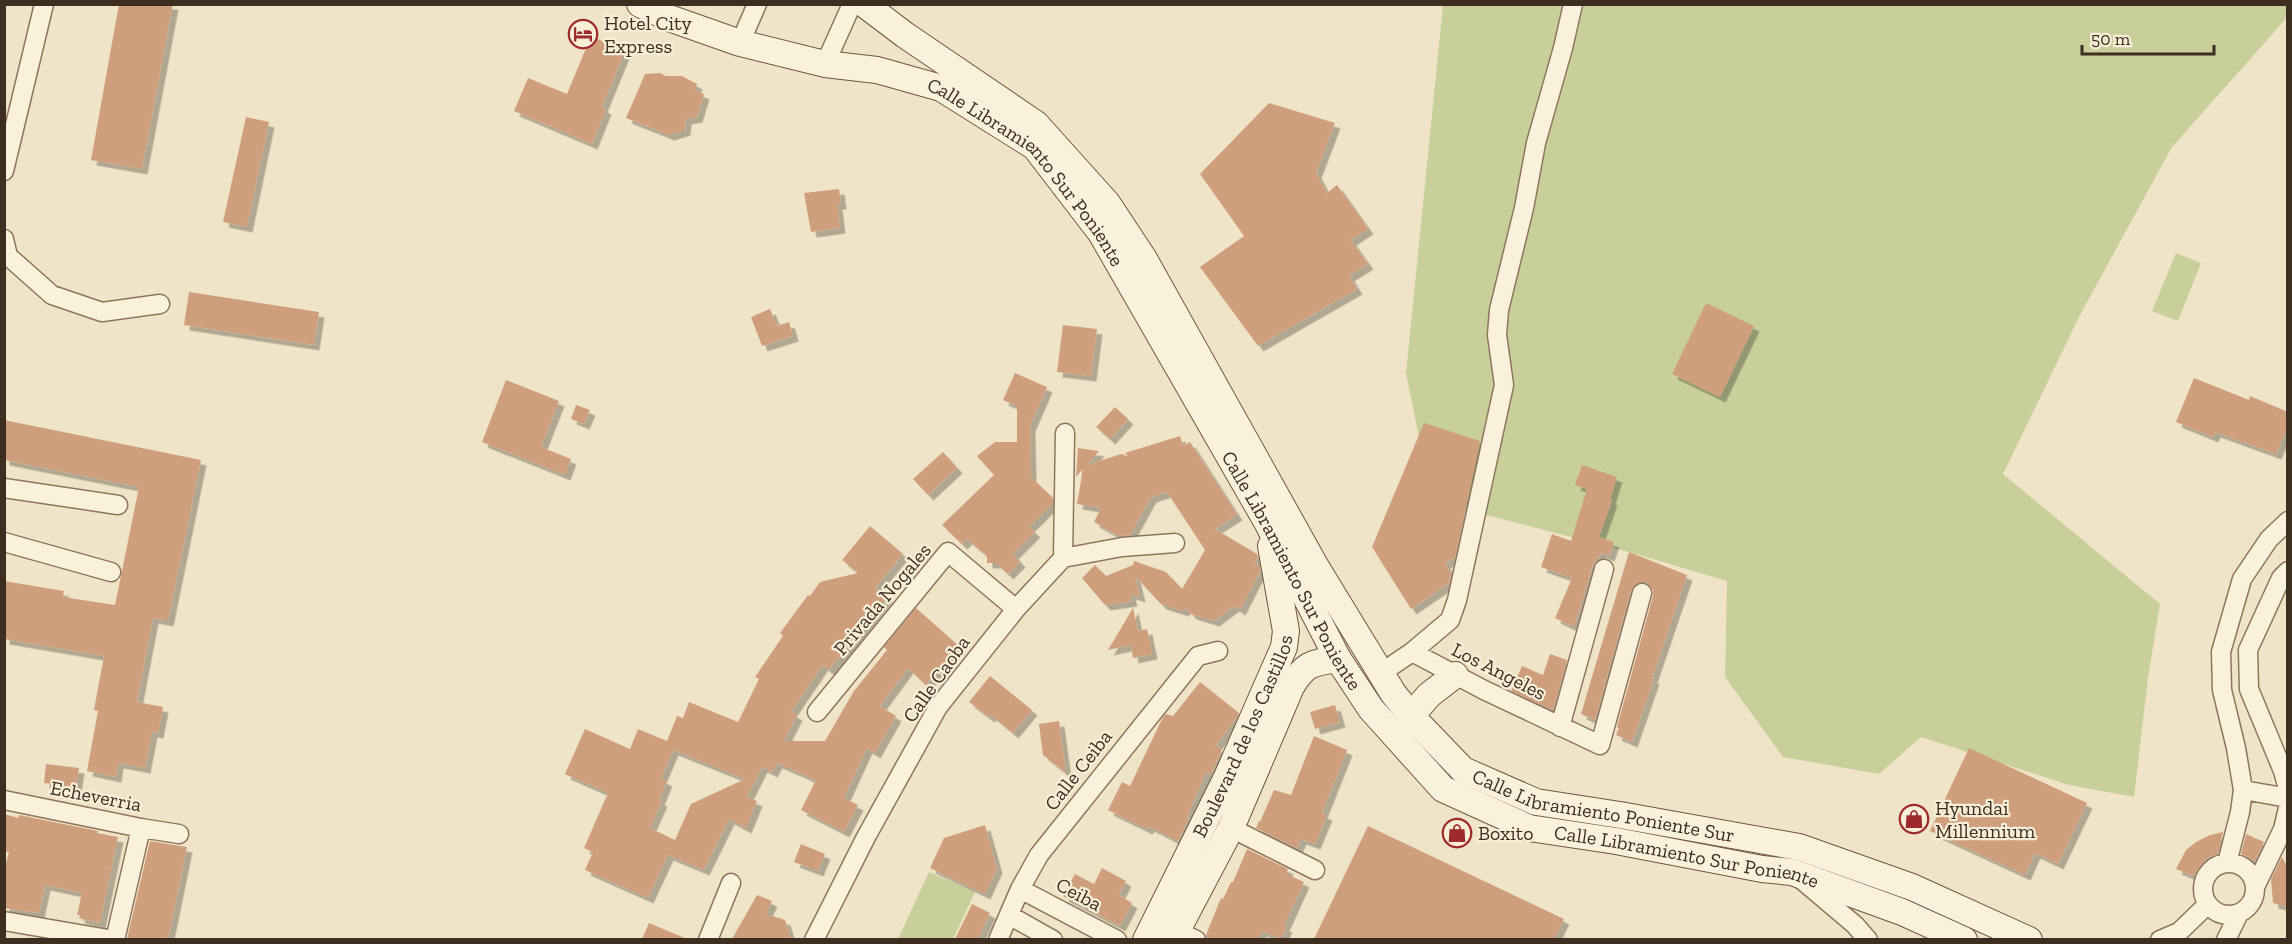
<svg xmlns="http://www.w3.org/2000/svg" width="2292" height="944" font-family="'Zilla Slab',serif">
  <style>
    .green { fill: #c9cf9b }
    .building { fill: #cf9f7d; fill-rule: evenodd; filter: url(#shadow) }
    .lines { fill: none; stroke-linecap: round; stroke-linejoin: round }
    .street-casing { stroke: #8d765c; stroke-width: 21 }
    .secondary-casing { stroke: #6f573f; stroke-width: 28 }
    .street { stroke: #faf1dc; stroke-width: 18 }
    .secondary { stroke: #faf1dc; stroke-width: 26 }
    .labels { text-anchor: middle; dominant-baseline: central; stroke-width: 4.5; stroke-linejoin: round; paint-order: stroke }
    .poi-label { font-size: 20px; fill: #3d2e20; stroke: #f7eed8; text-anchor: start }
    .street-label { font-size: 20px; fill: #3d2e20; stroke: #f7eed8 }
  </style>
  <defs>
    <filter id="shadow"><feDropShadow dx="5.5" dy="5.5" stdDeviation="0" flood-color="#0004"/></filter>
  </defs>
  <rect width="100%" height="100%" fill="#f0e4c8"/>
  <path class="green" d="M1443 5H2287V16L2284 21 2172 147 2081 313 2003 474 2160 604 2148 678 2134 797 2069 785 1921 737 1879 774 1783 757 1725 677 1727 581 1629 552 1432 501 1406 373Z
    M2176 253 2201 263 2178 321 2152 311Z
    M929 872 975 892 953 939H898Z"/>
  <path class="building" d="M119 4H173L142 169 91 160Z
    M591 36 625 51 602 107 606 109 592 144 514 111 528 78 567 94Z
    M661 73 665 76H682L697 84 695 90 704 94 697 117 686 119 685 130 669 135 626 118 645 74Z
    M1269 103 1335 123 1316 173 1327 193 1337 185 1368 229 1351 240 1368 264 1349 276 1357 289 1258 346 1200 267 1244 236 1200 174Z
    M246 117 269 122 247 227 223 222Z
    M839 189 841 204H837L840 228 811 232 804 193Z
    M189 292 319 312 314 345 184 325Z
    M1706 303 1754 326 1720 397 1672 374Z
    M770 309 777 326 789 322 793 336 762 346 751 317Z
    M1063 325 1097 329 1091 376 1057 372Z
    M1015 373 1047 387 1030 426 1031 477 1053 498V503L1029 527 1035 532 1013 554 1020 562 1008 574 996 563H987V556L967 539 962 544 942 525 994 475 977 456 995 442H1017V406L1003 400Z
    M2194 378 2249 400 2250 396 2288 412V426L2276 454 2215 432 2213 437 2176 422Z
    M506 380 559 401 541 447 571 459 565 475 482 442Z
    M576 405 590 410 584 424 571 419Z
    M1115 407 1128 419 1110 439 1096 427Z
    M4 420 201 460 168 621 153 618 137 702 163 707 158 733 152 732 145 768 118 763 116 777 87 771 98 711 94 710 104 656 4 639V581L64 591 63 597 115 605 139 487 4 460Z
    M1424 423 1480 441 1455 558 1445 563 1451 574 1449 583 1411 609 1372 547Z
    M1180 436 1183 446 1190 442 1237 515 1215 529 1257 554 1258 558 1254 564 1260 567V571L1240 610 1234 606 1214 621 1191 614 1186 608 1183 611 1161 604 1135 576 1140 597 1130 594 1132 601 1105 605 1082 578 1095 565 1106 576 1133 565 1134 561 1166 572 1182 589 1205 550 1167 492 1151 497 1130 535 1119 536 1094 522 1101 508 1077 504 1083 469 1076 477 1078 448 1099 451 1087 465 1121 454 1128 456 1125 453Z
    M943 452 957 468 928 495 913 479Z
    M1582 465 1617 477 1610 499 1612 500 1599 537 1614 542 1609 556 1601 553 1593 565 1574 627 1555 618 1572 578 1541 567 1552 534 1571 541 1587 489 1575 485Z
    M870 526 903 554 875 588 887 597 829 670 823 665 791 712 797 715 784 741H825L854 691 887 650 884 647 916 608 960 647 926 685 908 668 880 706 896 716 875 753 867 748 844 798 858 805 844 832 801 810 816 780 777 763 772 772 762 767 747 797 757 801 746 828 729 819 704 870 668 855 648 898 585 870 593 852 584 848 608 793 565 774 585 729 630 749 638 729 667 741 677 716 683 718 689 702 738 722 759 679 755 677 783 636 780 633 808 595 810 596 820 582 858 573 842 560ZM673 750 745 779 691 804 675 840 650 828 662 801 659 800 667 781 661 778Z
    M1629 552 1687 575 1652 678 1654 679 1632 742 1616 735 1619 728 1617 727 1653 596V590L1646 582H1639L1631 590 1595 720 1581 714Z
    M1133 608 1138 631 1147 629 1152 654 1133 658 1131 645 1108 650Z
    M1550 654 1567 660 1553 710 1511 691 1522 666 1543 675Z
    M990 676 1032 710 1013 733 991 715 989 717 969 702Z
    M1200 682 1239 713 1235 720 1215 746 1222 749 1211 774 1206 772 1187 817 1189 818 1178 841 1149 826 1147 829 1108 810 1122 782 1130 786 1163 717 1166 714 1173 716Z
    M1335 705 1340 722 1315 729 1310 712Z
    M1059 721 1066 773 1043 755 1039 724Z
    M1314 736 1347 750 1322 813 1327 815 1315 844 1301 839 1297 848 1256 828 1259 821 1260 822 1274 790 1291 795Z
    M1969 748 2087 803 2058 864 2035 853 2025 875 1930 831Z
    M46 764 79 768 76 787 44 783Z
    M4 814 18 818 19 815 98 831 97 833 118 837 100 923 79 918 80 915H77L82 893 45 885 39 913 4 908V870L9 852 4 851Z
    M985 825 997 868 985 894 930 868 944 838Z
    M1368 826 1564 919 1554 939H1314Z
    M2223 832 2218 853 2206 859 2193 876 2176 869 2186 850 2196 842 2210 835Z
    M2246 834 2264 842 2255 861 2241 854Z
    M150 841 187 847 170 930 167 939H127Z
    M801 844 825 854 818 871 794 862Z
    M1247 849 1288 869 1286 874 1304 882 1284 926 1287 927 1281 939 1262 931 1258 939H1207L1206 935 1221 898 1223 899 1231 882H1233Z
    M2282 857 2288 868V907L2273 903 2271 879Z
    M1102 868 1126 881 1119 895 1132 903 1120 926 1063 896 1075 874 1094 884Z
    M757 895 772 901 766 914 785 920 791 939H732Z
    M972 904 990 913 978 939H955Z
    M649 923 687 939H642Z"/>
  <g class="lines">
    <g class="street-casing">
      <path id="street" d="M740 43 757 4
        M825 64 852 4
        M4 171 44 4
        M4 239 8 256 52 295 102 312 160 304
        M4 488 118 505
        M4 542 111 572
        M1063 558 1065 433
        M2288 571 2281 578 2248 650 2249 689 2283 771 2288 789
        M1412 652 1484 690 1600 745 1642 593
        M1381 673 1412 652 1450 620 1457 600 1504 385 1497 335 1499 310 1524 208 1536 143 1563 48 1573 4
        M817 712 948 552 1016 609
        M1560 727 1604 569
        M2243 790 2288 798
        M4 800 141 828 179 834
        M1231 828 1315 870
        M2203 889a26 26 0 1 1 52 0a26 26 0 1 1-52 0Z
        M2227 863 2240 812 2243 790 2236 748 2222 690 2221 652 2242 579 2269 539 2288 521
        M1803 881 1855 925 1868 940
        M2255 887 2283 829 2288 808
        M1020 889 1117 940
        M1009 915 1053 940
        M4 921 114 940
        M1177 931 1196 940
        M115 940 141 828
        M708 940 731 883
        M814 940 866 837 938 707 1016 609 1063 558 1122 547 1175 543
        M998 940 1020 889 1039 855 1198 656 1218 651
        M2160 940 2179 932 2208 904
        M2226 940 2239 913"/>
    </g>
    <g class="secondary-casing">
      <g id="secondary">
        <path id="s1" d="M640 4 669 18 740 43 825 64 877 70 941 88 1035 147 1101 233 1267 522 1338 659 1371 709 1443 789 1529 828 1616 841 1762 869 1792 872 1902 912 1964 940"/>
        <path id="s2" d="M864 4 905 35 1036 124 1107 203 1144 259 1316 567 1393 693 1411 716 1463 770 1536 802 1620 815 1799 847 1912 887 2029 940"/>
        <path d="M1411 716 1429 695 1455 675"/>
        <path id="s3" d="M1146 940 1227 777 1284 647 1286 631 1271 546"/>
        <path d="M1172 940 1231 828 1291 687C1305 663 1312 663 1338 659"/>
      </g>
    </g>
    <use href="#street" class="street"/>
    <use href="#secondary" class="secondary"/>
  </g>
  <defs>
    <g id="hotel-ring" transform="scale(1.5)"><circle r="9.5" fill="#f7eed8" stroke="#9e2a2b" stroke-width="1.5"/><path d="M-6-4.5h1.5V1H6V5H4.5V3h-9V5H-6ZM-4 0a1.8 1.8 0 1 1 3.6 0ZM.5 0V-2.5h3Q6-2.5 6 0Z" fill="#9e2a2b"/></g>
    <g id="shop-ring" transform="scale(1.5)"><circle r="9.5" fill="#f7eed8" stroke="#9e2a2b" stroke-width="1.5"/><path d="M-5-2.5h2.3a2.7 3.5 0 0 1 5.4 0H5L5.5 6h-11ZM-1.5-2.5h3a1.5 2.3 0 0 0-3 0Z" fill="#9e2a2b"/></g>
  </defs>
  <g fill-rule="evenodd">
    <use href="#hotel-ring" x="583" y="34"/>
    <use href="#shop-ring" x="1914" y="819"/>
    <use href="#shop-ring" x="1457" y="833"/>
  </g>
  <g class="labels">
    <g class="poi-label">
      <text x="604" y="23">Hotel City<tspan x="604" dy="23">Express</tspan></text>
      <text x="1935" y="808">Hyundai<tspan x="1935" dy="23">Millennium</tspan></text>
      <text x="1478" y="833">Boxito</text>
    </g>
    <g class="street-label">
      <text stroke="none"><textPath href="#s1" startOffset="435">Calle Libramiento Sur Poniente</textPath></text>
      <text stroke="none"><textPath href="#s1" startOffset="921">Calle Libramiento Sur Poniente</textPath></text>
      <text transform="translate(882 599) rotate(-50)">Privada Nogales</text>
      <text transform="translate(1499 671) rotate(27)">Los Angeles</text>
      <text transform="translate(936 679) rotate(-55)">Calle Caoba</text>
      <text stroke="none"><textPath href="#s3" startOffset="226">Boulevard de los Castillos</textPath></text>
      <text transform="translate(1078 770) rotate(-52)">Calle Ceiba</text>
      <text transform="translate(96 796) rotate(11)">Echeverria</text>
      <text stroke="none"><textPath href="#s2" startOffset="1134">Calle Libramiento Poniente Sur</textPath></text>
      <text stroke="none"><textPath href="#s1" startOffset="1443">Calle Libramiento Sur Poniente</textPath></text>
      <text transform="translate(1079 894) rotate(28)">Ceiba</text>
    </g>
  </g>
  <rect width="2292" height="944" fill="none" stroke="#3d2e20" stroke-width="12"/>
  <path d="M2082 45v9h132v-9" fill="none" stroke="#3d2e20" stroke-width="3"/>
  <text x="2091" y="45" font-size="18" fill="#3d2e20" stroke="#f7eed8" stroke-width="4.5" paint-order="stroke">50 m</text>
</svg>
